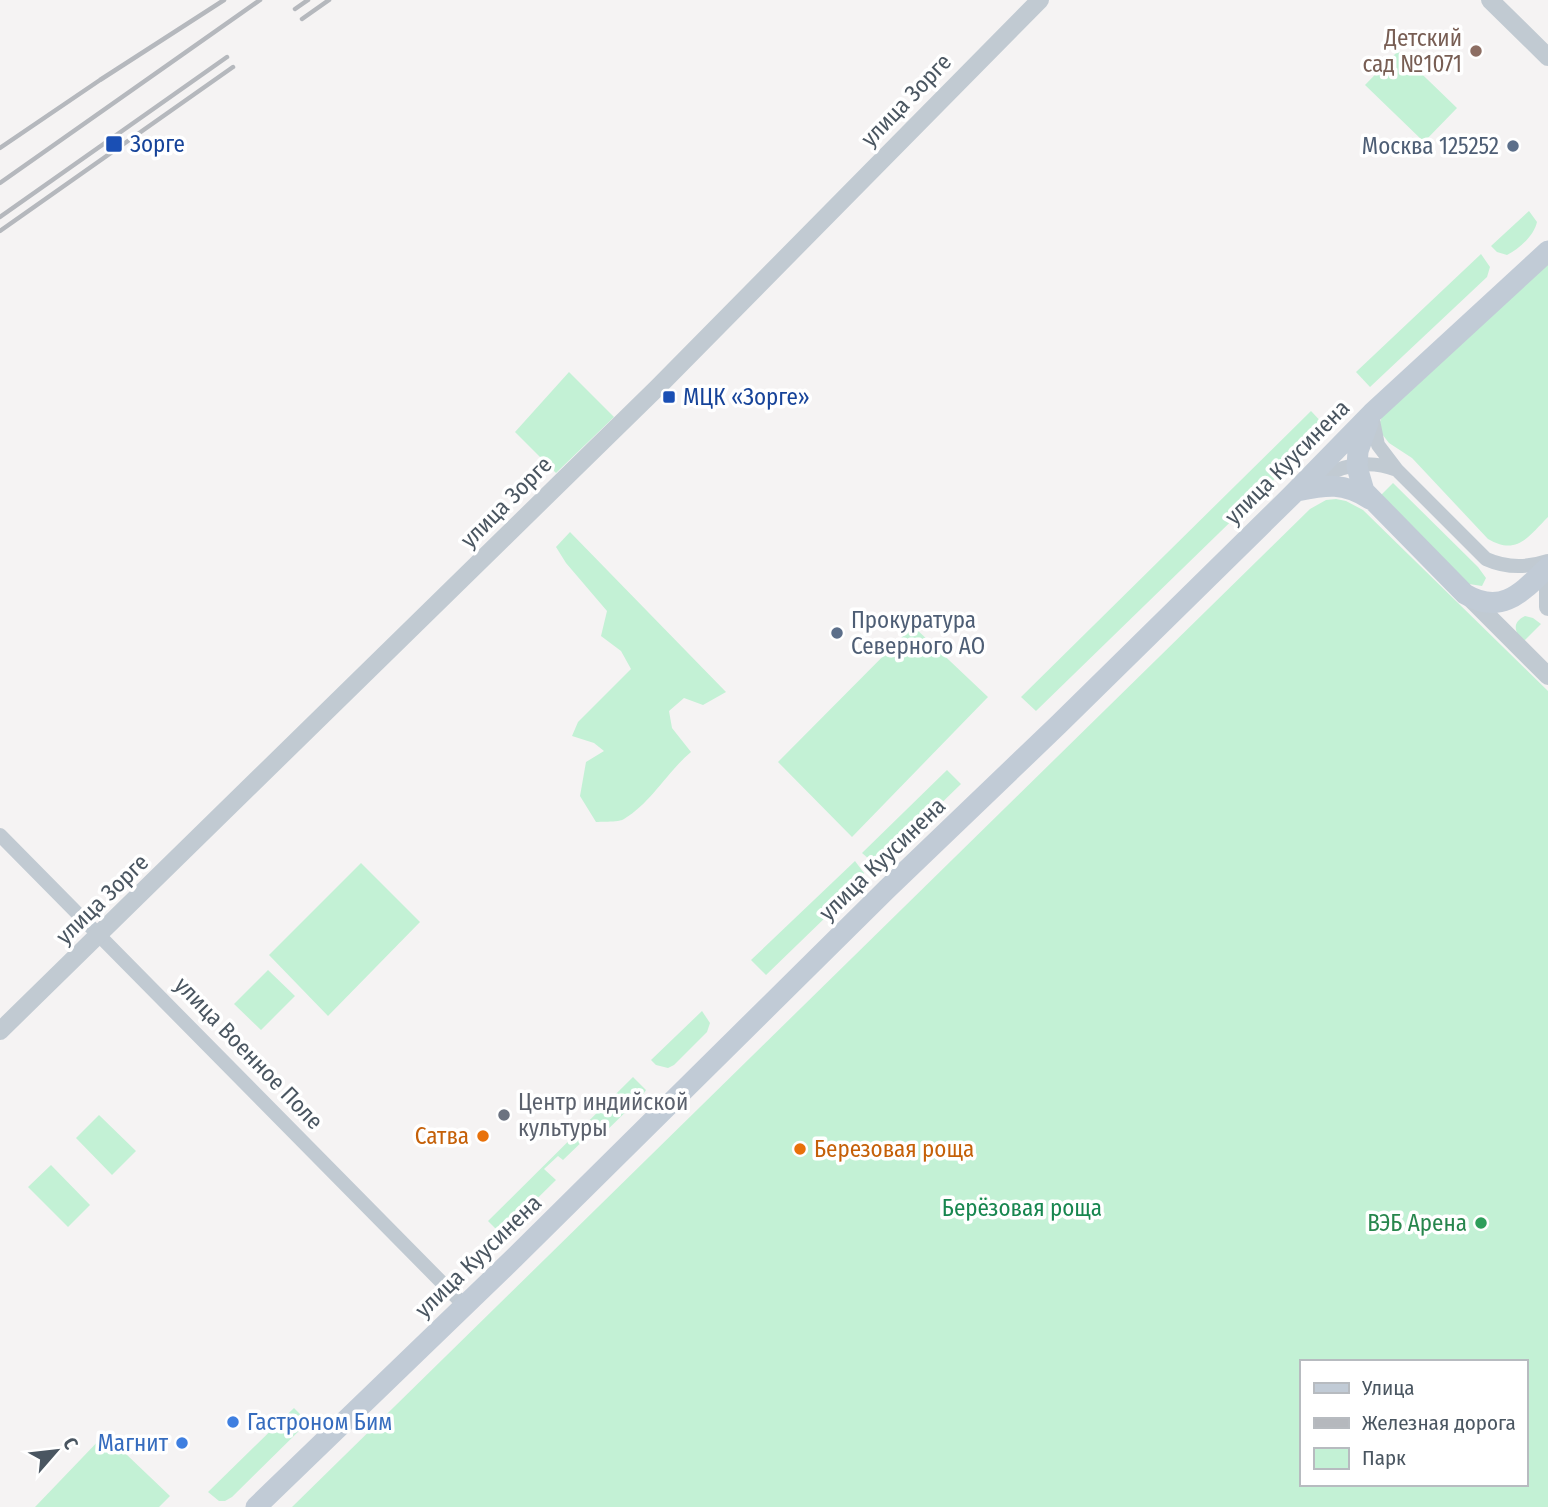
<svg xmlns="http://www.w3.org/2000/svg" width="1548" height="1507" font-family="'Fira Sans Condensed',sans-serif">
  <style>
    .green { fill: #c3f1d5; fill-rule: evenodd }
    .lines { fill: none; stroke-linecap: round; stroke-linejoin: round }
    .minor { stroke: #c1cad2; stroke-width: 14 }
    .tertiary { stroke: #c1cad2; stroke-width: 18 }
    .secondary { stroke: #c1cbd6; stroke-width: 21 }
    .rail { stroke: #b5b8bd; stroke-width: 4.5 }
    .education-dot { fill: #8d6e63; stroke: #fff; stroke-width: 2.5 }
    .transit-dot { fill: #1a4fb4; stroke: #fff; stroke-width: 2.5 }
    .service-dot { fill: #5c6f8a; stroke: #fff; stroke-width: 2.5 }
    .worship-dot { fill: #6b7280; stroke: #fff; stroke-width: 2.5 }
    .food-dot { fill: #e8710a; stroke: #fff; stroke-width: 2.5 }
    .leisure-dot { fill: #2e9e5b; stroke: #fff; stroke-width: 2.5 }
    .shop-dot { fill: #3f7fe0; stroke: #fff; stroke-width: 2.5 }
    .labels { text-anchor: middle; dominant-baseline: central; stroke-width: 7; stroke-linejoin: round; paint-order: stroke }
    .education-label { font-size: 23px; fill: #785e54; stroke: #fff; text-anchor: end }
    .street-label { font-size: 23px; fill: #4a5661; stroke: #fff }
    .transit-label { font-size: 23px; fill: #164399; stroke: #fff; text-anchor: start }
    .service-label { font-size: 23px; fill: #4e5e75; stroke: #fff; text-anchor: end }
    .worship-label { font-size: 23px; fill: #5b616d; stroke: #fff; text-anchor: start }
    .food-label { font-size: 23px; fill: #c56008; stroke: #fff; text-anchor: end }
    .park-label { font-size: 23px; fill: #17864f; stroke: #fff }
    .leisure-label { font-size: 23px; fill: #27864d; stroke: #fff; text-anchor: end }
    .shop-label { font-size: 23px; fill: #366cbe; stroke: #fff; text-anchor: start }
  </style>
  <rect width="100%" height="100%" fill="#f5f3f3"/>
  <path class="green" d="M1398 51 1457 108 1424 142 1365 85Z
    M1529 211 1537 222C1534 236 1519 249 1507 255L1497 252 1491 246Z
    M1481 254 1490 267 1487 277 1370 387 1356 372Z
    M1548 259V517C1528 537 1517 556 1488 539L1412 458 1389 443 1382 434 1380 422 1385 409Z
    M569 372 614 417 556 473 515 432Z
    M1311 411 1327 428 1036 711 1021 697Z
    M1393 483 1478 567 1486 578 1482 586 1469 584 1379 497Z
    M1336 499 1346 501 1363 510 1548 691V1507H292L1310 509 1326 500ZM1301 1362H1525V1484H1301Z
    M570 532 726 692 703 705 684 698 669 711 672 728 691 752C667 772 651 803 624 819 617 823 604 821 596 822L580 796 586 762 604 751 594 743 572 736 578 722 631 669 621 651 601 636 607 611 566 563 556 547Z
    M1525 616 1533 618 1541 624 1523 642C1515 632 1511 623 1525 616Z
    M913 626 988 697 852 837 778 762Z
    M947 770 961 784 886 857 880 860H870L862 853Z
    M855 861 864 873 861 883 766 975 751 960Z
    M361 863 420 922 328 1016 269 955Z
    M268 970 295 996 261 1030 234 1004Z
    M702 1011 710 1023 707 1032 674 1065 668 1068 656 1065 651 1060Z
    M633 1077 646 1090 642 1096 598 1139 591 1133 563 1160 558 1156 544 1169 556 1180 501 1234 488 1221Z
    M99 1115 136 1151 112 1175 76 1138Z
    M51 1165 90 1205 68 1227 28 1187Z
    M294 1408 308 1422 232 1497 225 1501H219L208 1492Z
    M105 1434 170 1496 159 1507H35Z"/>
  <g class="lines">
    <path class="minor" d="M1372 415 1378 445 1397 470 1486 559C1506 568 1527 568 1548 561
      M1312 482C1340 466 1366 458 1397 470
      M0 835 465 1306"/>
    <path class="tertiary" d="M1490 0 1548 57
      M1548 588V607
      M1468 596 1548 676
      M0 1031 657 388 1040 0"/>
    <path class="secondary" d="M1368 423 1358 451 1357 467 1364 491 1465 594C1502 616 1522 592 1548 567
      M1297 491C1327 485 1343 482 1370 499
      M256 1507 514 1258 887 889 1058 725 1292 495 1372 413 1548 251"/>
    <path class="rail" d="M295 9 308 0
      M302 19 329 0
      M0 148 100 80 224 0
      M0 183 260 0
      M0 217 227 57
      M0 231 233 67"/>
  </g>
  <circle class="education-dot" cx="1476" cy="51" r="7"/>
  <g class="transit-dot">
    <rect x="105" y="135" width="18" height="18" rx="3.5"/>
    <rect x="662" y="390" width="14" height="14" rx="3.5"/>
  </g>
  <g class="service-dot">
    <circle cx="1513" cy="146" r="7"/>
    <circle cx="837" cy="633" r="7"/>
  </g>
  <circle class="worship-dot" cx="504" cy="1115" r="7"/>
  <g class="food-dot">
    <circle cx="483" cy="1136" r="7"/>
    <circle cx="800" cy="1149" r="7"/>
  </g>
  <circle class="leisure-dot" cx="1481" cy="1223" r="7"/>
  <g class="shop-dot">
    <circle cx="233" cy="1422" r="7"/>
    <circle cx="182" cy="1443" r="7"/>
  </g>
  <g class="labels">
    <g class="education-label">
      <text x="1462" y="38">Детский<tspan x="1462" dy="26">сад №1071</tspan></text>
    </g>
    <g class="street-label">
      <text transform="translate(906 100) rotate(-46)">улица Зорге</text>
      <text transform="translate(1287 462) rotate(-45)">улица Куусинена</text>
      <text transform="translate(506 502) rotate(-45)">улица Зорге</text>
      <text transform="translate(882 859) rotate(-44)">улица Куусинена</text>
      <text transform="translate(102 899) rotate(-44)">улица Зорге</text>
      <text transform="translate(249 1053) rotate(46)">улица Военное Поле</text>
      <text transform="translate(478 1256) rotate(-44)">улица Куусинена</text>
    </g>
    <g class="transit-label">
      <text x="130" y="144">Зорге</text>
      <text x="683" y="397">МЦК «Зорге»</text>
    </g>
    <g class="service-label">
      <text x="1499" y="146">Москва 125252</text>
      <text x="851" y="620" text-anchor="start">Прокуратура<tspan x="851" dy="26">Северного АО</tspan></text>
    </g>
    <g class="worship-label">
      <text x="518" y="1102">Центр индийской<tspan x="518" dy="26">культуры</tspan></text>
    </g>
    <g class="food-label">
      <text x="469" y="1136">Сатва</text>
      <text x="814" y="1149" text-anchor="start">Березовая роща</text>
    </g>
    <g class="park-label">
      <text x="1022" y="1208">Берёзовая роща</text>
    </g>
    <g class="leisure-label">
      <text x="1467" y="1223">ВЭБ Арена</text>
    </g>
    <g class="shop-label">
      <text x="247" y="1422">Гастроном Бим</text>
      <text x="168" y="1443" text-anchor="end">Магнит</text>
    </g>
  </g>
  <rect x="1300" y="1360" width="228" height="126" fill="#ffffff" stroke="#b7bbc0" stroke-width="2"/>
  <rect x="1314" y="1383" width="35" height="10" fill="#c1cbd6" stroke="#b7bbc0" stroke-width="2"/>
  <text x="1362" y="1395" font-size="21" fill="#4a5661">Улица</text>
  <rect x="1314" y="1418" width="35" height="10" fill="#b5b8bd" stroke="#b7bbc0" stroke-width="2"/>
  <text x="1362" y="1430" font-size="21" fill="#4a5661">Железная дорога</text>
  <rect x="1314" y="1448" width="35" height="21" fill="#c3f1d5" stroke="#b7bbc0" stroke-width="2"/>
  <text x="1362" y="1465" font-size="21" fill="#4a5661">Парк</text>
  <g transform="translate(56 1451) rotate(62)" stroke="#ffffff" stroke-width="5" paint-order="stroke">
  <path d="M0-5L12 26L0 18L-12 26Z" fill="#4a5661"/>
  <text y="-10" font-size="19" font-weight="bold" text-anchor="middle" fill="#4a5661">С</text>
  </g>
</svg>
